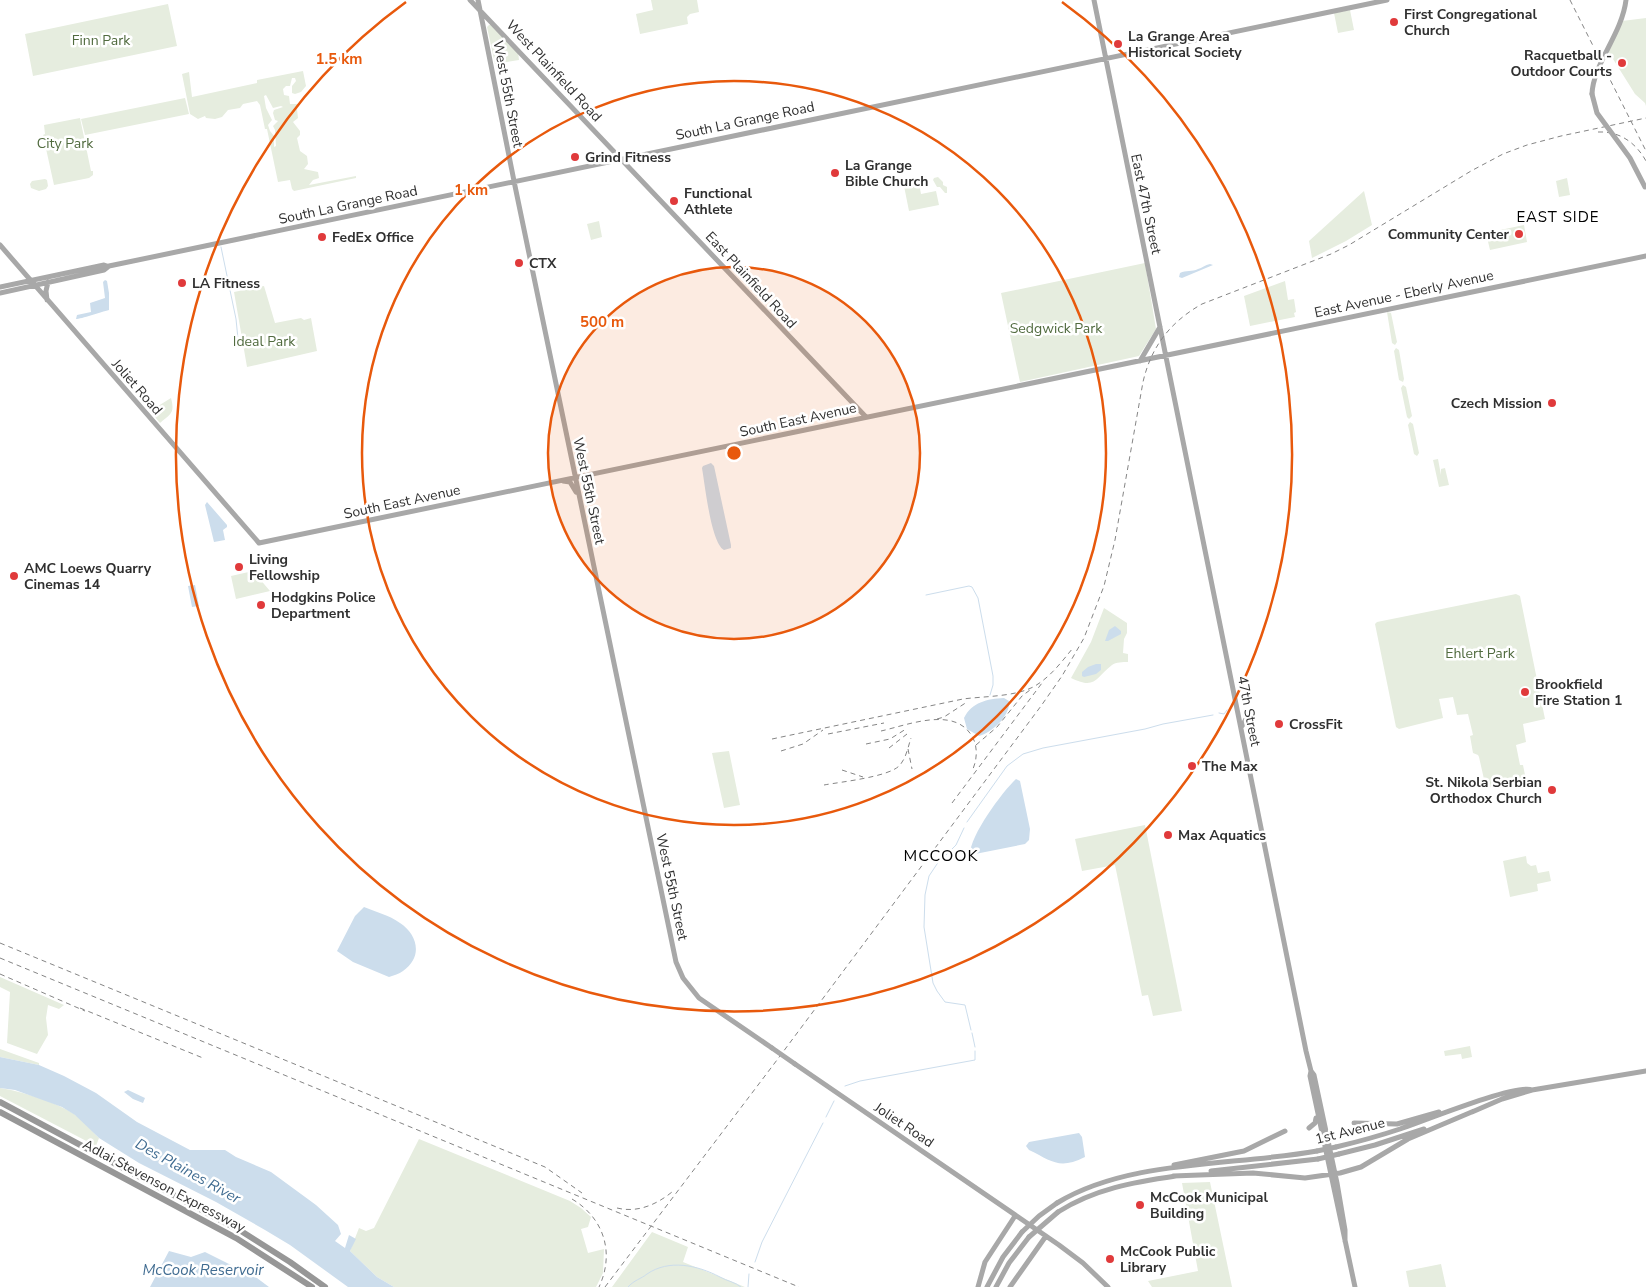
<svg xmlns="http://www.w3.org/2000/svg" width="1646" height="1287" font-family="'Nunito Sans',sans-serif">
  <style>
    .green { fill: #e6eddf; fill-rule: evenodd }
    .water { fill: #ccddec }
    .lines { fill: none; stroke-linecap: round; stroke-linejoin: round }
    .stream { stroke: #ccddec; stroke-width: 1 }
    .major { stroke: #a8a8a8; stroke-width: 5 }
    .highway { stroke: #979797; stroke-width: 6 }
    .rail { stroke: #858585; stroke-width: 1; stroke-dasharray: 5 4; stroke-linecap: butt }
    .major-bridge { stroke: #a8a8a8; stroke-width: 5 }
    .ring { fill: none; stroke: #e8590c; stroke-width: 2.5 }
    .poi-dot { fill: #e03a3b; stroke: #fff; stroke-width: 2 }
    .labels { text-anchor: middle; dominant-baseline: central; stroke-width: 5; stroke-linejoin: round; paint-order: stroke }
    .poi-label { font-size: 14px; font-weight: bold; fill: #303030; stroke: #fff; text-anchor: start }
    .park-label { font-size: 14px; fill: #516b3f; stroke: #fff }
    .street-label { font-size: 14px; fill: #303030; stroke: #fff }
    .neighbourhood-label { font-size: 15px; letter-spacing: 1px; fill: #000; stroke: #fff }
    .water-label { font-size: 15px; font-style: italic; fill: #406c91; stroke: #fff }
    .quarter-label { font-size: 16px; letter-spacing: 1px; fill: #000; stroke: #fff }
    .centre { fill: #e8590c; stroke: #fff; stroke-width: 2.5 }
    .ring-label { font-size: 15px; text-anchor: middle; font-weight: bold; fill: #e8590c; stroke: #fff; stroke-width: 5; stroke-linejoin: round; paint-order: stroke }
  </style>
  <rect width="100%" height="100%" fill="#fff"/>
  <path class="green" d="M651 0H697L699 12 690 14 687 17 688 24 640 34 636 14 653 10Z
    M168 4 177 46 33 76 25 34Z
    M1350 10 1354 30 1338 33 1334 13Z
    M1646 18V106L1645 103 1635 94 1608 51 1622 21Z
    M489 25H492L518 51 519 60 495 64 487 27Z
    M303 71 306 86 301 92 295 94 292 93V86L296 81 295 78H292L290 86H286L283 89 284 95 289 96 290 104H299L297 109 298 118 293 122 300 131V135L297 138 300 151 307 156 308 164 304 169 318 172 319 178 313 180 309 185 356 176V178L294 191 292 189 290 180 278 182 267 129H265L260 105 257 101 243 104 240 108 228 110 222 117 215 119 206 118 205 116 198 119 190 114 182 74 189 72 192 97 257 83V80ZM266 95 273 108 281 106 283 107 274 110 273 113 275 120 278 121 273 126 275 130 276 146 274 147V136L270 131 268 125 272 120 266 108 264 96Z
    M185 98 189 114 85 135 81 119Z
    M80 118 91 171H93V175L89 178 54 185 43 135 45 134 44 125Z
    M938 177 943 182V185L947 187V193H945L940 187H937L933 180 934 178Z
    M918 178 921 194 936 191 939 205 909 211 903 181Z
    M1567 178 1570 195 1559 197 1556 181Z
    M45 179 47 180 48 186 46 189 39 191 31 188 30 184 32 181Z
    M1364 191 1372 225 1346 241 1312 258 1309 241Z
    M599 221 602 237 591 240 587 224Z
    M1524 225 1527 242 1490 250 1486 233Z
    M1145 263 1156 329 1139 356 1020 382 1001 293Z
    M1285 281 1288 300 1294 299 1296 312 1294 313 1295 317 1250 326 1244 296Z
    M264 286 275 323 301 318 304 320 311 318 317 351 247 367 234 292Z
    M1387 312 1391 313 1397 342 1395 345 1392 343Z
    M1396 348 1399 350 1404 379 1403 382 1399 380 1394 351Z
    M1403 385 1406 387 1412 416 1409 419 1407 417 1401 388Z
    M171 398C175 413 171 414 160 423L150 411Z
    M1410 422 1413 424 1419 453 1417 456 1414 454 1408 425Z
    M1438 459 1441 475V469L1445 468 1449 485 1439 487 1433 460Z
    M253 571 270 591 236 599 231 576Z
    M1516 594 1520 596 1545 719 1523 724 1526 742 1516 745 1520 765H1523L1526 780 1486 788 1479 757 1478 755 1473 753 1470 736 1473 735 1468 714 1457 715 1453 697 1439 699 1443 718 1399 729 1396 727 1375 624 1377 622Z
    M1104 608 1127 623V633L1124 639 1123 653 1128 654V662C1123 662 1116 662 1112 665 1095 678 1096 690 1071 678L1091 642Z
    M729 751 740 805 724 808 712 753Z
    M1145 825 1182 1011 1153 1016 1148 995 1142 996 1115 865 1082 871 1075 839Z
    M1526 856 1527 863 1531 866 1536 865 1538 873 1549 871 1551 881 1537 884 1538 891 1510 897 1503 861Z
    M0 977 64 1005 59 1009 48 1005 46 1018 48 1035 37 1054 7 1043 10 992 0 987Z
    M1470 1046 1472 1057 1462 1059 1461 1054 1445 1056 1444 1051Z
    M0 1049 39 1063V1065L0 1057Z
    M0 1088C21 1091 56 1102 74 1114 83 1120 91 1130 99 1138L96 1146 0 1096Z
    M419 1139 570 1201 581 1208 591 1217 588 1227 581 1229 588 1253 604 1249 603 1273 596 1287H394L377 1277 350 1251 359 1228 366 1231 374 1228Z
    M1210 1182 1232 1287H1152L1148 1281 1198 1271 1182 1183Z
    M652 1232 688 1247 683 1262 745 1287H612Z
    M1441 1264 1446 1287H1409L1406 1271Z"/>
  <path class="water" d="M1210 264 1213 265 1182 278 1179 277 1180 273C1186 270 1192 272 1198 269 1202 268 1205 265 1210 264Z
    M105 280 107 281 109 293V310C101 312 81 319 76 319L77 315 91 312 90 303 105 298 103 282Z
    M711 463 714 466 731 545V548L724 550C711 543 705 485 702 468L703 466Z
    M207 502 227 525V527L223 530 225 540 214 542 205 505Z
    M195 585 199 606 192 607 188 586Z
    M1115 626 1121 631V634L1108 641H1105L1109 630Z
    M1096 664H1101V670L1096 674 1084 677 1082 676V672L1088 667Z
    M1004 698 1009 701C1011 715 992 733 979 736L967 729 964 718C972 702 987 699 1004 698Z
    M1016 779 1020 781 1030 829 1029 840 1025 844 970 855C969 837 1002 792 1016 779Z
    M364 907C376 912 389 915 400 923 418 935 423 957 403 971 399 974 394 975 389 977L353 962 337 951 355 916Z
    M0 1057 39 1065 64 1076 96 1093 137 1122 190 1150H225L236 1157 271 1172 316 1205 338 1225 341 1234 335 1241 345 1248 349 1235 356 1239 350 1251 377 1277 394 1287H348L290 1245 265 1230 216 1202 139 1163 99 1138 75 1115 62 1107 15 1090 0 1088Z
    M128 1090 145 1098 143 1103 133 1099 124 1092Z
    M1079 1133 1082 1137 1085 1157C1059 1170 1052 1161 1029 1150L1026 1146 1029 1142Z
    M169 1251 191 1257 205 1252 257 1278 269 1287H150Z"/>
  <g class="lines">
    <path class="stream" d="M221 247 236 319 238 339
      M926 595 969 586 972 587 978 598 993 676V685L990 695
      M1219 713 1224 714 1227 710
      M967 822 1007 766 1023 754 1043 748 1145 729 1163 724 1213 715
      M964 828 956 845 937 864 929 876 925 895 924 927 933 983 937 991 945 1002 965 1005 971 1030
      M972 1033 975 1047
      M845 1086 860 1081 975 1060V1051
      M826 1117 834 1101
      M755 1262 762 1242 823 1123
      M628 1287C634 1280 641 1279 647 1274 669 1259 697 1265 720 1277 727 1281 735 1282 741 1287
      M748 1287 749 1274"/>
    <path class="major" d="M470 0 866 417
      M478 0 515 186 676 962 683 978 699 998 772 1048
      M1094 0 1306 1051 1311 1071 1314 1075 1337 1183 1345 1230V1241
      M1592 94C1593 64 1622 34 1626 0
      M0 245 259 543 1646 256
      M0 287 104 265 107 266
      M0 293 104 270 109 266 1387 0
      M47 300 46 291 48 282
      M1140 361 1160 327
      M563 481 570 482 576 492
      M1242 726 1246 719 1253 720
      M795 1064 1059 1245 1083 1263 1108 1287
      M1311 1071 1310 1076 1355 1287
      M1472 1112 1502 1099 1532 1090
      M1354 1123 1397 1124 1439 1112
      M1309 1128 1315 1123 1316 1118
      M1336 1147C1357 1142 1379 1136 1400 1129 1421 1122 1517 1083 1532 1090L1646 1071
      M1339 1154 1375 1145 1424 1129
      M1174 1165 1244 1151 1285 1131
      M1211 1171 1318 1159
      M1173 1176 1253 1173 1305 1178 1340 1173 1361 1167 1408 1139 1474 1111
      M1057 1203C1129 1159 1235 1166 1317 1151
      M1058 1212C1094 1189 1134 1182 1176 1176
      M978 1287 985 1262 1015 1216
      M987 1287 1003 1257 1022 1232
      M996 1287 1009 1263 1029 1237
      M1010 1287 1046 1236"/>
    <path class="highway" d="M0 1102 241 1231 290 1262 325 1287
      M0 1112 236 1238 312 1287"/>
    <path class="rail" d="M1570 0 1646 151
      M1598 132C1620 131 1636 143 1646 161
      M937 719 944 717 967 702
      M881 731C908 725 956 705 973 738 978 748 977 761 972 771
      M828 734 884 723
      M772 739 963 699C985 696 1020 697 1038 684 1052 675 1063 660 1073 648
      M866 744 890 739 906 729
      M976 745 997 727 1022 696 1030 690
      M889 748 907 734
      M908 749 912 769
      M781 751 803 744 823 730
      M842 770 863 777
      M824 785C840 782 888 777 899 766 906 759 908 747 911 738
      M952 803 1042 683
      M0 943 545 1167 582 1193
      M0 958 799 1287
      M0 974 85 1011
      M80 1008 203 1058
      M572 1199C604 1218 615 1253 599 1287
      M617 1208C637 1213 656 1205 672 1192
      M605 1287 777 1060 1041 706 1062 676 1084 638 1104 586 1115 540 1143 382C1151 347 1170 322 1202 304L1331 254 1349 245 1471 171 1503 154 1527 145 1561 136 1646 118"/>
    <path class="major-bridge" d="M1592 94 1597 113 1630 158 1645 187
      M772 1048 795 1064
      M1317 1151 1336 1147
      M1318 1159 1339 1154
      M1022 1232 1039 1216 1057 1203
      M1029 1237 1058 1212"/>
  </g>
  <circle cx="734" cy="453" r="186" fill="#e8590c" fill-opacity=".12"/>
  <g class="ring">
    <circle cx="734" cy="453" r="186"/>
    <circle cx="734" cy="453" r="372"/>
    <path d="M1062 2A558 558 0 1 1 406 2"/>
  </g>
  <g class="poi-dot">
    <circle cx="1394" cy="22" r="5"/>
    <circle cx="1118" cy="44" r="5"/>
    <circle cx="1622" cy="63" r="5"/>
    <circle cx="575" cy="157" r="5"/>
    <circle cx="835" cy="173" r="5"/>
    <circle cx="674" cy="201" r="5"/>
    <circle cx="1519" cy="234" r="5"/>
    <circle cx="322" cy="237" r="5"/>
    <circle cx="519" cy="263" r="5"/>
    <circle cx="182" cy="283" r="5"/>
    <circle cx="1552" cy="403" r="5"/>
    <circle cx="239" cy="567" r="5"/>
    <circle cx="14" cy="576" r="5"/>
    <circle cx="261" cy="605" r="5"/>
    <circle cx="1525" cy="692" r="5"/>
    <circle cx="1279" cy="724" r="5"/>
    <circle cx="1192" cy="766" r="5"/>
    <circle cx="1552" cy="790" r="5"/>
    <circle cx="1168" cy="835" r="5"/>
    <circle cx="1140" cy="1205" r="5"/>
    <circle cx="1110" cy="1259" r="5"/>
  </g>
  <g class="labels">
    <g class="poi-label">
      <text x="1404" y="14">First Congregational<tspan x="1404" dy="16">Church</tspan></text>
      <text x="1128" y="36">La Grange Area<tspan x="1128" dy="16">Historical Society</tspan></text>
      <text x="1612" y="55" text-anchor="end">Racquetball -<tspan x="1612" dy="16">Outdoor Courts</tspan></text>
      <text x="585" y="157">Grind Fitness</text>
      <text x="845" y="165">La Grange<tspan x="845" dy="16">Bible Church</tspan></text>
      <text x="684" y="193">Functional<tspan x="684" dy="16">Athlete</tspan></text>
      <text x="1509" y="234" text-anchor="end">Community Center</text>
      <text x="332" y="237">FedEx Office</text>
      <text x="529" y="263">CTX</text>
      <text x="192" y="283">LA Fitness</text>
      <text x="1542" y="403" text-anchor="end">Czech Mission</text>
      <text x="249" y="559">Living<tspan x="249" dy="16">Fellowship</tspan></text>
      <text x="24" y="568">AMC Loews Quarry<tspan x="24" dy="16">Cinemas 14</tspan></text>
      <text x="271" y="597">Hodgkins Police<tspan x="271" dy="16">Department</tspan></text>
      <text x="1535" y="684">Brookfield<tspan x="1535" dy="16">Fire Station 1</tspan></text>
      <text x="1289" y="724">CrossFit</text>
      <text x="1202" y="766">The Max</text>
      <text x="1542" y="782" text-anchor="end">St. Nikola Serbian<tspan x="1542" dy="16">Orthodox Church</tspan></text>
      <text x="1178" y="835">Max Aquatics</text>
      <text x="1150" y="1197">McCook Municipal<tspan x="1150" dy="16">Building</tspan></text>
      <text x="1120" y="1251">McCook Public<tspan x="1120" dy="16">Library</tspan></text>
    </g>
    <g class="park-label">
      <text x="101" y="40">Finn Park</text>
      <text x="65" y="143">City Park</text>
      <text x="1056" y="328">Sedgwick Park</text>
      <text x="264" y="341">Ideal Park</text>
      <text x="1480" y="653">Ehlert Park</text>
    </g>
    <g class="street-label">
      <text transform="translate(554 71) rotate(47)">West Plainfield Road</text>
      <text transform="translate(508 94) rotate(79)">West 55th Street</text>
      <text transform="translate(745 121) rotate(-12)">South La Grange Road</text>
      <text transform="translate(1146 204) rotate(78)">East 47th Street</text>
      <text transform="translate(348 205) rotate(-12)">South La Grange Road</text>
      <text transform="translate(751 280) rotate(47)">East Plainfield Road</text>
      <text transform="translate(1404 294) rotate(-12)">East Avenue - Eberly Avenue</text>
      <text transform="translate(137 387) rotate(49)">Joliet Road</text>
      <text transform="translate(798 420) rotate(-12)">South East Avenue</text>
      <text transform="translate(589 491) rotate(78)">West 55th Street</text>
      <text transform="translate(402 502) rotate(-12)">South East Avenue</text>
      <text transform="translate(1249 711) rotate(79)">47th Street</text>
      <text transform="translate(672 887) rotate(78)">West 55th Street</text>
      <text transform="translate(904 1125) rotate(34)">Joliet Road</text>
      <text transform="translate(1350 1131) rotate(-14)">1st Avenue</text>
      <text transform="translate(164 1186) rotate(28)">Adlai Stevenson Expressway</text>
    </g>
    <g class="neighbourhood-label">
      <text x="1558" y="217">EAST SIDE</text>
    </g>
    <g class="water-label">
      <text transform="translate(188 1171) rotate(29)">Des Plaines River</text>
      <text x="203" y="1270">McCook Reservoir</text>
    </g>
    <g class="quarter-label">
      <text x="941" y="856">MCCOOK</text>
    </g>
  </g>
  <circle cx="734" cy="453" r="8" class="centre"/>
  <g class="ring-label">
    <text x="339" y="64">1.5 km</text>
    <text x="471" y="195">1 km</text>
    <text x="602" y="327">500 m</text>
  </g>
</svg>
